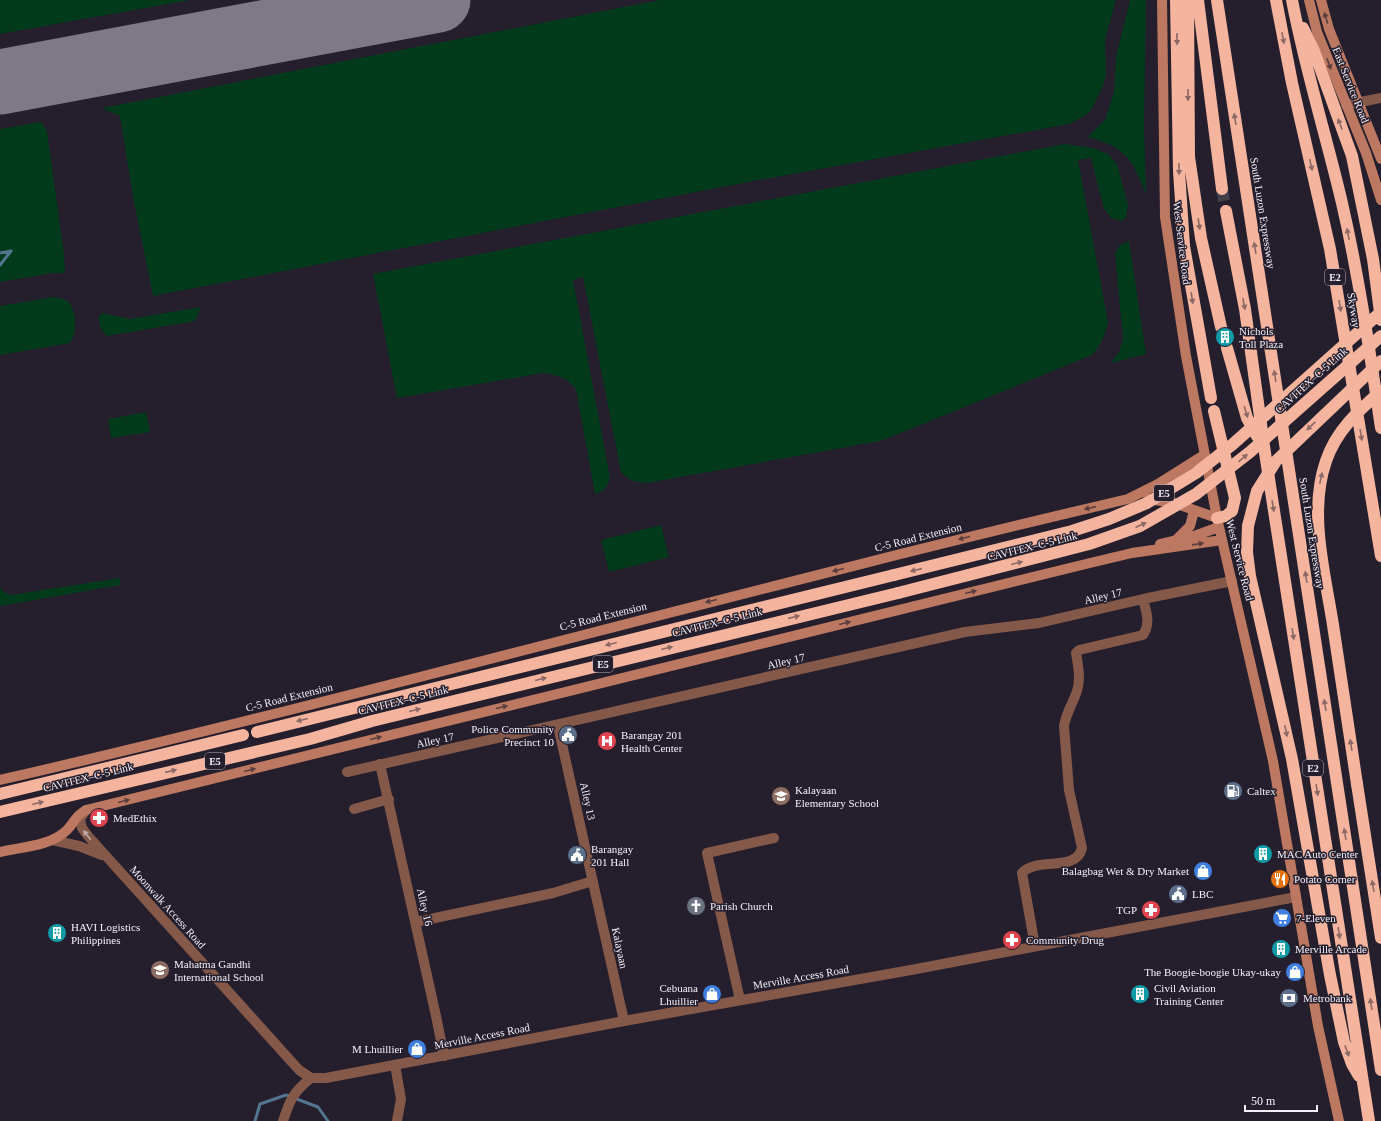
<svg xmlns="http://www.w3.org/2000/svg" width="1381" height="1121" font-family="Georgia,serif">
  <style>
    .green { fill: #023a1c }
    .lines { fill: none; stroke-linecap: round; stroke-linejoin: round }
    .stream { stroke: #54758f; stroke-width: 3 }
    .taxiway { stroke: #7f7986; stroke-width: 26 }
    .runway { stroke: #7f7986; stroke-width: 65 }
    .motorway-tunnel { stroke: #443e4b; stroke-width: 12; stroke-dasharray: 12 6; stroke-linecap: butt }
    .minor { stroke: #84594a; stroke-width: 10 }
    .tertiary { stroke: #84594a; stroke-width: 10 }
    .secondary { stroke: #bc7860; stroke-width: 10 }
    .motorway { stroke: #f4b49d; stroke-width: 12 }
    .motorway-bridge { stroke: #f4b49d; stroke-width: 12 }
    .oneway { fill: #5a3e3e }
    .oneway2 { fill: #8c6964 }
    .oneway3 { fill: #c2acab }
    .labels { text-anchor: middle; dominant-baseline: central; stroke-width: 3; stroke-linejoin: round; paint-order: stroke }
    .shield { fill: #251e2c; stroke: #b6b1bc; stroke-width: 1 }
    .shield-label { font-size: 10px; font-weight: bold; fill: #f4f0fa }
    .street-label { font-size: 11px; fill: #f4f0fa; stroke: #251e2c }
    .poi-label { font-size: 11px; fill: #f4f0fa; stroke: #251e2c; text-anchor: start }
  </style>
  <rect width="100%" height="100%" fill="#251e2c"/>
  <path class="green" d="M0 0H190L0 34Z
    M660 0H1116L1105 40 1106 75 1102 89 1090 112 1070 124 759 180 153 296 133 197 120 116 102 108Z
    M1130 0H1146L1144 126 1146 194C1132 159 1127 148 1088 137L1105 120 1114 92 1116 56Z
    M41 122 47 131 64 254 65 273H52L0 282V129Z
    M1065 144 1093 148 1108 154 1117 164 1128 205 1126 217 1121 221 1111 218 1104 209 1091 158 1078 160 1108 322C1105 335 1101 345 1092 355L901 433 880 441 647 483C636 482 629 481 621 472L583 277 573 280 610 478C607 487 605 491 595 494L576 389C566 377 558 375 543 373L397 398 373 274Z
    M1129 241 1146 354 1111 363 1120 350 1123 339 1115 254 1120 245Z
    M53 297C59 298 66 298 70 304 77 314 77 333 70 343L0 355V306Z
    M201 307 195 321 107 336C101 330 98 325 99 316L103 313 129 319Z
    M146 412 150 432 111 438 108 419Z
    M661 525 669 557 609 572 601 540Z
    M120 578V585L0 606V587L5 593 11 595Z"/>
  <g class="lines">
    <path class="stream" d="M0 253 11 251
      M0 265 11 251
      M255 1121 260 1104 286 1095 318 1107 328 1121"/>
    <path class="taxiway" d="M339 0 354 6 385 10
      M251 35C268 26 289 18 298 0"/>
    <path class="runway" d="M0 82 438 0"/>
    <path class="motorway-tunnel" d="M1222 189 1226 211
      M1221 327 1227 348"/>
    <path class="minor" d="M1346 105 1381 98
      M558 726 624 1021
      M380 764 436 1016 444 1056
      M347 772 965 632 1039 623 1143 599 1232 581
      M354 809 389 799
      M416 922 553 893 593 881
      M1035 946 1022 873C1038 856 1076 873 1082 848L1069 790 1064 726C1066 713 1073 703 1077 691 1081 679 1078 665 1076 653L1079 650 1143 635C1151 623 1146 611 1143 599
      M740 1000 707 853 774 838
      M395 1065 401 1099 397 1121
      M283 1121C290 1100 293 1092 311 1078"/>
    <path class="tertiary" d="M86 810 80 819 82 828 88 836 299 1070 311 1078H326L624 1021 911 970 1296 897
      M52 840 79 846 102 855"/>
    <path class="secondary" d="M1162 0 1165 217 1186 356 1217 518 1273 761 1318 1026 1339 1121
      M1309 0 1317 32 1366 153 1381 200
      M1321 0 1329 29 1381 159
      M1148 499 1174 503 1217 518
      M1177 539 1190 526 1194 511
      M1160 544 1197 535 1219 527
      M0 780C378 693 751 587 1128 499L1158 484 1204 455
      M0 852C22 847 51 846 67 830 75 822 74 817 86 810L1090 563 1132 553 1222 540"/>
    <path class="motorway" d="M1176 0 1179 171 1184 246 1211 398
      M1188 0 1189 157 1201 238 1221 327
      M1198 0 1222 189
      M1217 0 1381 1070
      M1276 0 1292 83 1330 249 1381 556
      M1292 0C1305 69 1326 135 1342 203 1359 277 1370 353 1381 428
      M1303 28 1314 51 1352 156 1373 259 1381 320
      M1226 211 1245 309 1265 453 1369 1121
      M1227 348 1247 418 1257 436
      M1214 411 1235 498 1232 511 1226 516 1217 518
      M1248 526 1247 552 1250 576 1292 759 1330 975 1344 1042 1352 1064 1359 1076
      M257 732 894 575
      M1357 784 1381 938
      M0 794 243 735
      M0 812 310 739 372 721 898 593"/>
    <path class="motorway-bridge" d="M1248 526 1257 491 1276 461 1381 361
      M894 575 1072 531 1109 519 1147 503 1196 473 1233 444 1381 312
      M898 593 1089 544 1140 526 1196 494 1250 452 1381 336
      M1357 784C1349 731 1341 678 1333 625 1325 573 1308 513 1326 461 1336 431 1358 411 1381 391"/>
  </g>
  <defs><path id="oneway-solid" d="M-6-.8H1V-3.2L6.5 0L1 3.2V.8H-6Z"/></defs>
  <g class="oneway">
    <use href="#oneway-solid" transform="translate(1326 18) rotate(-107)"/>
    <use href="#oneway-solid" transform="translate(1329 64) rotate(69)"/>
    <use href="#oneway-solid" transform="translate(1090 508) rotate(167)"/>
    <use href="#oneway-solid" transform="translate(964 538) rotate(166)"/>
    <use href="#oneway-solid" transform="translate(1198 544) rotate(-8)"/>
    <use href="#oneway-solid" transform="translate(838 570) rotate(166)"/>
    <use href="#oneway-solid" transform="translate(971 592) rotate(-14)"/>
    <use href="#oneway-solid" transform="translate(711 601) rotate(166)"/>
    <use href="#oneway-solid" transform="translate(845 623) rotate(-14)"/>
    <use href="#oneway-solid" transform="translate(502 707) rotate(-14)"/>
    <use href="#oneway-solid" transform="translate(376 738) rotate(-14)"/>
    <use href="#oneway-solid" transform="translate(250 770) rotate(-14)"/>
    <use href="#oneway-solid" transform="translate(124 801) rotate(-14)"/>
  </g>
  <g class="oneway2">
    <use href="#oneway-solid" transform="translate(1283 38) rotate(79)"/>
    <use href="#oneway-solid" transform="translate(1177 39) rotate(89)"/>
    <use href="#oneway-solid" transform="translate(1188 95) rotate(90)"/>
    <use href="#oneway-solid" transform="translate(1235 119) rotate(-99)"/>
    <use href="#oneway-solid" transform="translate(1340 124) rotate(-111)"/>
    <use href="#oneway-solid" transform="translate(1311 165) rotate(77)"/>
    <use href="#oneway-solid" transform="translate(1179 169) rotate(89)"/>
    <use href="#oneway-solid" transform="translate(1199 224) rotate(81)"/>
    <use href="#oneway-solid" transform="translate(1348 234) rotate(-101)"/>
    <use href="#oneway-solid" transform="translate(1255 248) rotate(-99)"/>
    <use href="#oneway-solid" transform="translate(1192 298) rotate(81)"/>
    <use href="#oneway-solid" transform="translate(1244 304) rotate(79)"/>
    <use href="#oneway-solid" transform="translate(1340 306) rotate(81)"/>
    <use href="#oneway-solid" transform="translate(1275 376) rotate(-99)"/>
    <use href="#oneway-solid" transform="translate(1246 412) rotate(73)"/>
    <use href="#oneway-solid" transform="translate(1311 426) rotate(137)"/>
    <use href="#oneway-solid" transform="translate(1361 435) rotate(81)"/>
    <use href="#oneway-solid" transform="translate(1243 458) rotate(-40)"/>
    <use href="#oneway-solid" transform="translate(1321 478) rotate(-78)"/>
    <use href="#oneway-solid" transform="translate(1273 506) rotate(81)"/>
    <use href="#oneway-solid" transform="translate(1141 525) rotate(-25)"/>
    <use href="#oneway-solid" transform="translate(1017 563) rotate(-14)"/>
    <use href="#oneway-solid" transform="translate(916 570) rotate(167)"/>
    <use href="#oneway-solid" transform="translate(1306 577) rotate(-99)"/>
    <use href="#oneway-solid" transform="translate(794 617) rotate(-13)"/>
    <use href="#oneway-solid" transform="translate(1293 634) rotate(81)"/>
    <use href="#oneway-solid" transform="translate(611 644) rotate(166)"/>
    <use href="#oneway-solid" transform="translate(667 648) rotate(-14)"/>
    <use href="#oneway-solid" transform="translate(541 679) rotate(-14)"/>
    <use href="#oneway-solid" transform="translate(1325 705) rotate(-99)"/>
    <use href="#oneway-solid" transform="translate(415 710) rotate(-14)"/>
    <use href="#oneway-solid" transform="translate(302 720) rotate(166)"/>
    <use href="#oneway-solid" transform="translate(1286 731) rotate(78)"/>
    <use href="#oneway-solid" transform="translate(1351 745) rotate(-99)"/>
    <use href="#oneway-solid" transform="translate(171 771) rotate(-13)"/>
    <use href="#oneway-solid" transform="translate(1317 790) rotate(81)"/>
    <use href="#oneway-solid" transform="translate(38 803) rotate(-14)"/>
    <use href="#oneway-solid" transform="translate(1345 834) rotate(-99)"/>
    <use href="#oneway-solid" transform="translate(1373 886) rotate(-99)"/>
    <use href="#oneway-solid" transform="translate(1339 933) rotate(81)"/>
    <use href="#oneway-solid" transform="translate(1371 1004) rotate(-99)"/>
    <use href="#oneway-solid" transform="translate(1347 1051) rotate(70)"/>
  </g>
  <use class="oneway3" href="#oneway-solid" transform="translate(87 835) rotate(-128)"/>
  <defs>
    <g id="building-disc" transform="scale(1)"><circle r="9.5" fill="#0f9aa8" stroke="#251e2c"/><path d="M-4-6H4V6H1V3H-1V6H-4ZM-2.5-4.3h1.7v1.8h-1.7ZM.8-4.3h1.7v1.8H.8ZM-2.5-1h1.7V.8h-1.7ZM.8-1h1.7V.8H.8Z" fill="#fff"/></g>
    <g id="civic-disc" transform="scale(1)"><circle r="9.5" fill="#5c6f8a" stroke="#251e2c"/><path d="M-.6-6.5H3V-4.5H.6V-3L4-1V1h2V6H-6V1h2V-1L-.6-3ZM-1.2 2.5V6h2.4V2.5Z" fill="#fff"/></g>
    <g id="hospital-disc" transform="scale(1)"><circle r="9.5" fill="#e0444e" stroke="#251e2c"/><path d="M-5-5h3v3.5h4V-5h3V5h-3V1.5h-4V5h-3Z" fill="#fff"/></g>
    <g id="fuel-disc" transform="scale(1)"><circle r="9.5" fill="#5c6f8a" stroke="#251e2c"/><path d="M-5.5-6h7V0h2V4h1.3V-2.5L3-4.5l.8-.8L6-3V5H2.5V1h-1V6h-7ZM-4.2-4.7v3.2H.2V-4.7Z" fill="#fff"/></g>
    <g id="school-disc" transform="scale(1)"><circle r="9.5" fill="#8d6e63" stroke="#251e2c"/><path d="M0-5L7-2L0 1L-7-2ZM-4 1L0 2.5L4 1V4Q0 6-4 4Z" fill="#fff"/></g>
    <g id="pharmacy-disc" transform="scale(1)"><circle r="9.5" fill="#e0444e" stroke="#251e2c"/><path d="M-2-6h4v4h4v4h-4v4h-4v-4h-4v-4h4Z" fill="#fff"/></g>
    <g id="shop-disc" transform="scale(1)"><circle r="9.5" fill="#3f7fe0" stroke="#251e2c"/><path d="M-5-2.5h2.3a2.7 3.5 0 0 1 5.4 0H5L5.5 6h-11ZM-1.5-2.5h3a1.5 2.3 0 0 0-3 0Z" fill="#fff"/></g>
    <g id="restaurant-disc" transform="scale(1)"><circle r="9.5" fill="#e8710a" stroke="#251e2c"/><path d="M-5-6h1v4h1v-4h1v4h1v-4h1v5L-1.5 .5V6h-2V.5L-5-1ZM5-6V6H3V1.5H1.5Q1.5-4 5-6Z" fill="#fff"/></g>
    <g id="church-disc" transform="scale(1)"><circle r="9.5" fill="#6b7280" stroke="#251e2c"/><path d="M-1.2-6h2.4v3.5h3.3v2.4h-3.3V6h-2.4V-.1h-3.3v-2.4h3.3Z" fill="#fff"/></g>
    <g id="supermarket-disc" transform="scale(1)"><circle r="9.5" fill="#3f7fe0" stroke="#251e2c"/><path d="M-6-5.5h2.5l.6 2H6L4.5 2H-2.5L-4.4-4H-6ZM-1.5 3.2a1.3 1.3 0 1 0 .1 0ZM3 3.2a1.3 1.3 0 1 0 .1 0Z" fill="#fff"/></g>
    <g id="bank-disc" transform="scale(1)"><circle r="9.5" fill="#5c6f8a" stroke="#251e2c"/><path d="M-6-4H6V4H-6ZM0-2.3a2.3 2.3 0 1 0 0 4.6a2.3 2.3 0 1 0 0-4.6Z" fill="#fff"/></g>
  </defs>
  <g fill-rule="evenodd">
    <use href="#building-disc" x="1225" y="337"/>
    <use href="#civic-disc" x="568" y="735"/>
    <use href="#hospital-disc" x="607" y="741"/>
    <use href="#fuel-disc" x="1233" y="791"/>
    <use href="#school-disc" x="781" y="796"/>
    <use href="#pharmacy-disc" x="99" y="818"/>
    <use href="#building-disc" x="1263" y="854"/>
    <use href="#civic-disc" x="577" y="855"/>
    <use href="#shop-disc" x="1203" y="871"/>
    <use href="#restaurant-disc" x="1280" y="879"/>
    <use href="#civic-disc" x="1178" y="894"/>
    <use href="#church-disc" x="696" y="906"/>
    <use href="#pharmacy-disc" x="1151" y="910"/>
    <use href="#supermarket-disc" x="1282" y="918"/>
    <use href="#building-disc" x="57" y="933"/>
    <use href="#pharmacy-disc" x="1012" y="940"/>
    <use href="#building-disc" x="1281" y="949"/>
    <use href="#school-disc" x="160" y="970"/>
    <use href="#shop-disc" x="1295" y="972"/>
    <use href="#shop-disc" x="712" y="994"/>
    <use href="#building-disc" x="1140" y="994"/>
    <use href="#bank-disc" x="1289" y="998"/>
    <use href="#shop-disc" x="417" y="1049"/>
  </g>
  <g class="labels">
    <g class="shield">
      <rect x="1325" y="269" width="20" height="16" rx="3"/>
      <rect x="1154" y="485" width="20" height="16" rx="3"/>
      <rect x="593" y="656" width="20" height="16" rx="3"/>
      <rect x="205" y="753" width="20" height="16" rx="3"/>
      <rect x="1303" y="760" width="20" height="16" rx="3"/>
    </g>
    <g class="shield-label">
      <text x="1335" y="277">E2</text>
      <text x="1164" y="493">E5</text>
      <text x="603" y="664">E5</text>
      <text x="215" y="761">E5</text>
      <text x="1313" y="768">E2</text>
    </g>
    <g class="street-label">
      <text transform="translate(1351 85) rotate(68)">East Service Road</text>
      <text transform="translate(1263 213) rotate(81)">South Luzon Expressway</text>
      <text transform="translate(1182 243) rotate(83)">West Service Road</text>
      <text transform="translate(1354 310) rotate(81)">Skyway</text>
      <text transform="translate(1311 380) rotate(-42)">CAVITEX–C-5 Link</text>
      <text transform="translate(1312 533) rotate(81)">South Luzon Expressway</text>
      <text transform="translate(918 537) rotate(-14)">C-5 Road Extension</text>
      <text transform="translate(1032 546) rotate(-14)">CAVITEX–C-5 Link</text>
      <text transform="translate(1240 560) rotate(76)">West Service Road</text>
      <text transform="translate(1103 596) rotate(-13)">Alley 17</text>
      <text transform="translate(603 616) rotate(-14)">C-5 Road Extension</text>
      <text transform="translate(717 622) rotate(-14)">CAVITEX–C-5 Link</text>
      <text transform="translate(786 661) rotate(-13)">Alley 17</text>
      <text transform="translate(289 697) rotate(-14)">C-5 Road Extension</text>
      <text transform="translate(403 700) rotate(-14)">CAVITEX–C-5 Link</text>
      <text transform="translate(435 740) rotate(-12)">Alley 17</text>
      <text transform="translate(88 777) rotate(-14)">CAVITEX–C-5 Link</text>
      <text transform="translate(588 801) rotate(78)">Alley 13</text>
      <text transform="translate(168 907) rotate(48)">Moonwalk Access Road</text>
      <text transform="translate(425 907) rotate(77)">Alley 16</text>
      <text transform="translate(620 948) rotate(78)">Kalayaan</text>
      <text transform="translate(801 977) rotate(-10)">Merville Access Road</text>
      <text transform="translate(482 1036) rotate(-11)">Merville Access Road</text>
    </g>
    <g class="poi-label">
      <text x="1239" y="331">Nichols<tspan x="1239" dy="13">Toll Plaza</tspan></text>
      <text x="554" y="729" text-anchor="end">Police Community<tspan x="554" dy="13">Precinct 10</tspan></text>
      <text x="621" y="735">Barangay 201<tspan x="621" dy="13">Health Center</tspan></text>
      <text x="795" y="790">Kalayaan<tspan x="795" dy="13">Elementary School</tspan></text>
      <text x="1247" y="791">Caltex</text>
      <text x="113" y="818">MedEthix</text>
      <text x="591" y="849">Barangay<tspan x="591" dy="13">201 Hall</tspan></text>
      <text x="1277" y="854">MAC Auto Center</text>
      <text x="1189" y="871" text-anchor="end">Balagbag Wet &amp; Dry Market</text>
      <text x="1294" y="879">Potato Corner</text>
      <text x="1192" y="894">LBC</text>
      <text x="710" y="906">Parish Church</text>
      <text x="1137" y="910" text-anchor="end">TGP</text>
      <text x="1296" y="918">7-Eleven</text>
      <text x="71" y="927">HAVI Logistics<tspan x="71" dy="13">Philippines</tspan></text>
      <text x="1026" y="940">Community Drug</text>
      <text x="1295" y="949">Merville Arcade</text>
      <text x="174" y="964">Mahatma Gandhi<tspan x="174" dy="13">International School</tspan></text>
      <text x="1281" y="972" text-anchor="end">The Boogie-boogie Ukay-ukay</text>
      <text x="698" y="988" text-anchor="end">Cebuana<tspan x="698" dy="13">Lhuillier</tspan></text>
      <text x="1154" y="988">Civil Aviation<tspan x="1154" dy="13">Training Center</tspan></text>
      <text x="1303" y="998">Metrobank</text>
      <text x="403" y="1049" text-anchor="end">M Lhuillier</text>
    </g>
  </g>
  <path d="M1245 1105v6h72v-6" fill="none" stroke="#f4f0fa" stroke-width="2"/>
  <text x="1251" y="1105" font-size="12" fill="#f4f0fa" stroke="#251e2c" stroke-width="3" paint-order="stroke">50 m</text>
</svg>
